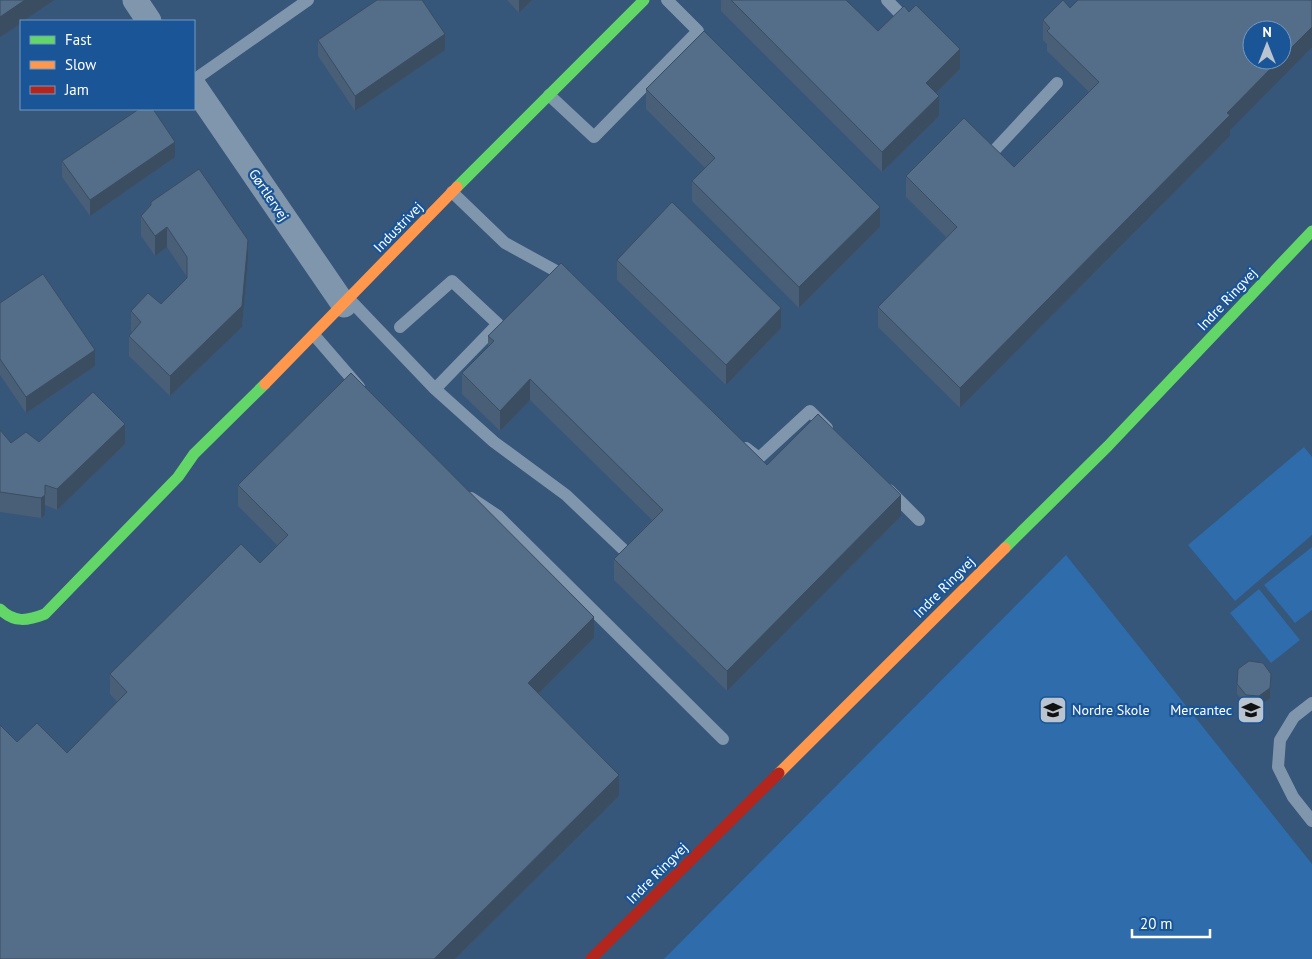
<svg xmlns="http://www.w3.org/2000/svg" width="1312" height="959" font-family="'PT Sans',sans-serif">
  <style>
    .park { fill: #2e6cac }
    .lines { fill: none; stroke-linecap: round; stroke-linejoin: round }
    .lane { stroke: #8096ad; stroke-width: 12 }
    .street { stroke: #8096ad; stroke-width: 25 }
    .fast { stroke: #63d668; stroke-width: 11 }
    .slow { stroke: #ff974d; stroke-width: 11 }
    .jam { stroke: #b3261e; stroke-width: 11 }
    .wall { fill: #485f77 }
    .shaded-wall { fill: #3b4d61 }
    .building { fill: #546e8a; stroke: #3b4d61 }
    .labels { text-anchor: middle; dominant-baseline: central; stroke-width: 4.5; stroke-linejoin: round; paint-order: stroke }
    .street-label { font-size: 14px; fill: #fff; stroke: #195597 }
    .poi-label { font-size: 14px; fill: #fff; stroke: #195597; text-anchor: start }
  </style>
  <rect width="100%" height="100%" fill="#36567a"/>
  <path class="park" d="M1304 447 1312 457V535L1235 601 1188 545Z
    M1312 547V610L1295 623 1264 585Z
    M1066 555 1312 864V959H664Z
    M1259 589 1300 640 1271 663 1230 613Z"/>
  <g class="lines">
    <path class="lane" d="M887 0 907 21
      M194 80 308 0
      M549 95 594 137 698 31 667 0
      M991 154 1057 83
      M452 192 505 243 567 277
      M349 299 435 389 494 442 566 495 627 553
      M400 327 452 281 498 324 435 389
      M314 335 359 387
      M746 448 759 458 810 411 827 428
      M889 490 919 520
      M471 498 498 516 723 739
      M1312 703 1294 717 1280 740 1278 767 1293 797 1312 821"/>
    <path class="street" d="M135 0 149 21
      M194 86 344 305"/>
    <path class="fast" d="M457 187 644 0
      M1005 548 1108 446 1312 231
      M0 609C14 623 27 621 45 614L178 477 194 454 265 384"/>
    <path class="slow" d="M265 384 457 187
      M779 773 1005 548"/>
    <path class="jam" d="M591 959 779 773"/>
  </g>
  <path class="wall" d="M507 0H532L519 13Z
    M721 0H846L878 31 960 69 936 93 939 116 882 172 721 11Z
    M1070 8 1230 130V136L960 408 878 327V307L946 237 906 197V176L1014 167 1089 92 1047 51V44L1043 40V20Z
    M318 40 445 50 355 111 318 56Z
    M646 89 880 227 799 308 692 201V181L705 168 646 109Z
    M175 157 90 216 62 177V161Z
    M141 216 248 260 242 327 170 396 129 356V336L132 332 131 331V311L161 304 187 278V277L167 247 155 256 141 236Z
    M617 260 781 328 726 385 617 280Z
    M0 303 95 366 26 413 0 375Z
    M488 336 767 465 901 516 727 691 614 580V559L652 520 530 400 500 431 462 394V373L488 347Z
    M0 430 11 443 39 442 125 444 57 510 45 505V515L41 518 0 512Z
    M238 485 594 638 538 694 619 796 455 959H0L17 742 67 753 117 702 110 694V674L260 563 277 545 238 506Z
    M1237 684 1271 685 1270 698 1259 707 1246 706 1237 694Z"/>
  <path class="shaded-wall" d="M25 0H54L23 21H21V23L0 37V17Z
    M519 0H532L519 13Z
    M1312 27V47L1230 130V136L960 408V388L1227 113 1279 60H1282V57Z
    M445 34V50L355 111V96Z
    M960 49V69L926 103V83Z
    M939 96V116L882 172V152Z
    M175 142V157L90 216V200Z
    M880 207V227L799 308V287Z
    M167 227V247L155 256V236Z
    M248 240V260L242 327 170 396V376Z
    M781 308V328L726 385V365Z
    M95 350V366L26 413V397Z
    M530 379V400L500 431V411Z
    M125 424V444L57 510V489Z
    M45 495V515L41 518V498Z
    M901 495V516L727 691V671Z
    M594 617V638L528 704V683Z
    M1271 674 1270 698 1259 707V696Z
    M619 775V796L455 959H434Z"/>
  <path class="building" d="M0 0H25L0 17Z
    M377 0H422L445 34 355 96 318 40Z
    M731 0H846L878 31 904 6 909 12 916 5 960 49 926 83 939 96 882 152Z
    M1063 0 1070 8 1078 0H1312V27L1282 57V30H1252V60H1279L1227 113 1230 115 960 388 878 307 957 227 906 176 964 118 1014 167 1099 82 1047 31 1050 28 1043 20Z
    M704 31 880 207 799 287 692 181 715 158 646 89Z
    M139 109H153L175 142 90 200 62 161Z
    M199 169 248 240 242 306 170 376 129 336 141 322 131 311 148 293 161 304 187 278V257L167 227 155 236 141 216 151 205V202Z
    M672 202 781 308 726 365 617 260Z
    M561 263 767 465 818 414 901 495 727 671 614 559 663 510 530 379 500 411 462 373 494 341 488 336Z
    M43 274 95 350 26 397 0 359V303Z
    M351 373 594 617 528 683 619 775 434 959H0V725L17 742 37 723 67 753 127 692 110 674 241 544 260 563 288 535 238 485Z
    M93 392 125 424 57 489 45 485V495L41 498 0 492V430L11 443 26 432 39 442Z
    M1249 661 1263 663 1271 674 1270 688 1259 696 1246 695 1237 684 1238 669Z"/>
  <defs>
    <g id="school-square" transform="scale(1.4375)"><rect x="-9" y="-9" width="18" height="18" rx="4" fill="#b9c4d0" stroke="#195597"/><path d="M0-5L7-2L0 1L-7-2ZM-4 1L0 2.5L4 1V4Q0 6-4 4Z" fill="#111"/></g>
  </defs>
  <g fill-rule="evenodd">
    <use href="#school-square" x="1053" y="710"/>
    <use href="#school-square" x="1251" y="710"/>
  </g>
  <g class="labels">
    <g class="street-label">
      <text transform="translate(269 195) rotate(56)">Gørtlervej</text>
      <text transform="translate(398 227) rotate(-46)">Industrivej</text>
      <text transform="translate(1227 299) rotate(-47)">Indre Ringvej</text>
      <text transform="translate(944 587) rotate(-45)">Indre Ringvej</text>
      <text transform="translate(657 873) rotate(-45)">Indre Ringvej</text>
    </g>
    <g class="poi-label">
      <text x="1072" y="710">Nordre Skole</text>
      <text x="1232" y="710" text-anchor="end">Mercantec</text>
    </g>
  </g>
  <rect x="20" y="20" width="175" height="90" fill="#195597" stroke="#7599c1"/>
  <rect x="30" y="36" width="25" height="8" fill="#63d668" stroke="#7599c1"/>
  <text x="65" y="45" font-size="15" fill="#ffffff">Fast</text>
  <rect x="30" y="61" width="25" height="8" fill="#ff974d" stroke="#7599c1"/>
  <text x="65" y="70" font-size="15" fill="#ffffff">Slow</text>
  <rect x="30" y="86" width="25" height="8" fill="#b3261e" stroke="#7599c1"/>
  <text x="65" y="95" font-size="15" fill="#ffffff">Jam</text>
  <g transform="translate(1267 45)"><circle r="24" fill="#195597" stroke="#7599c1"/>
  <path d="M0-4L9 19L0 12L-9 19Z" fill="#b9c4d0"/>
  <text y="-8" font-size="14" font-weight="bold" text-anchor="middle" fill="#ffffff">N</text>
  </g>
  <path d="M1132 929v8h78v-8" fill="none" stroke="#ffffff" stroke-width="2.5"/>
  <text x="1140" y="929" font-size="15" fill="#ffffff" stroke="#195597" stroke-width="4" paint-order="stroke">20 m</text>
</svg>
